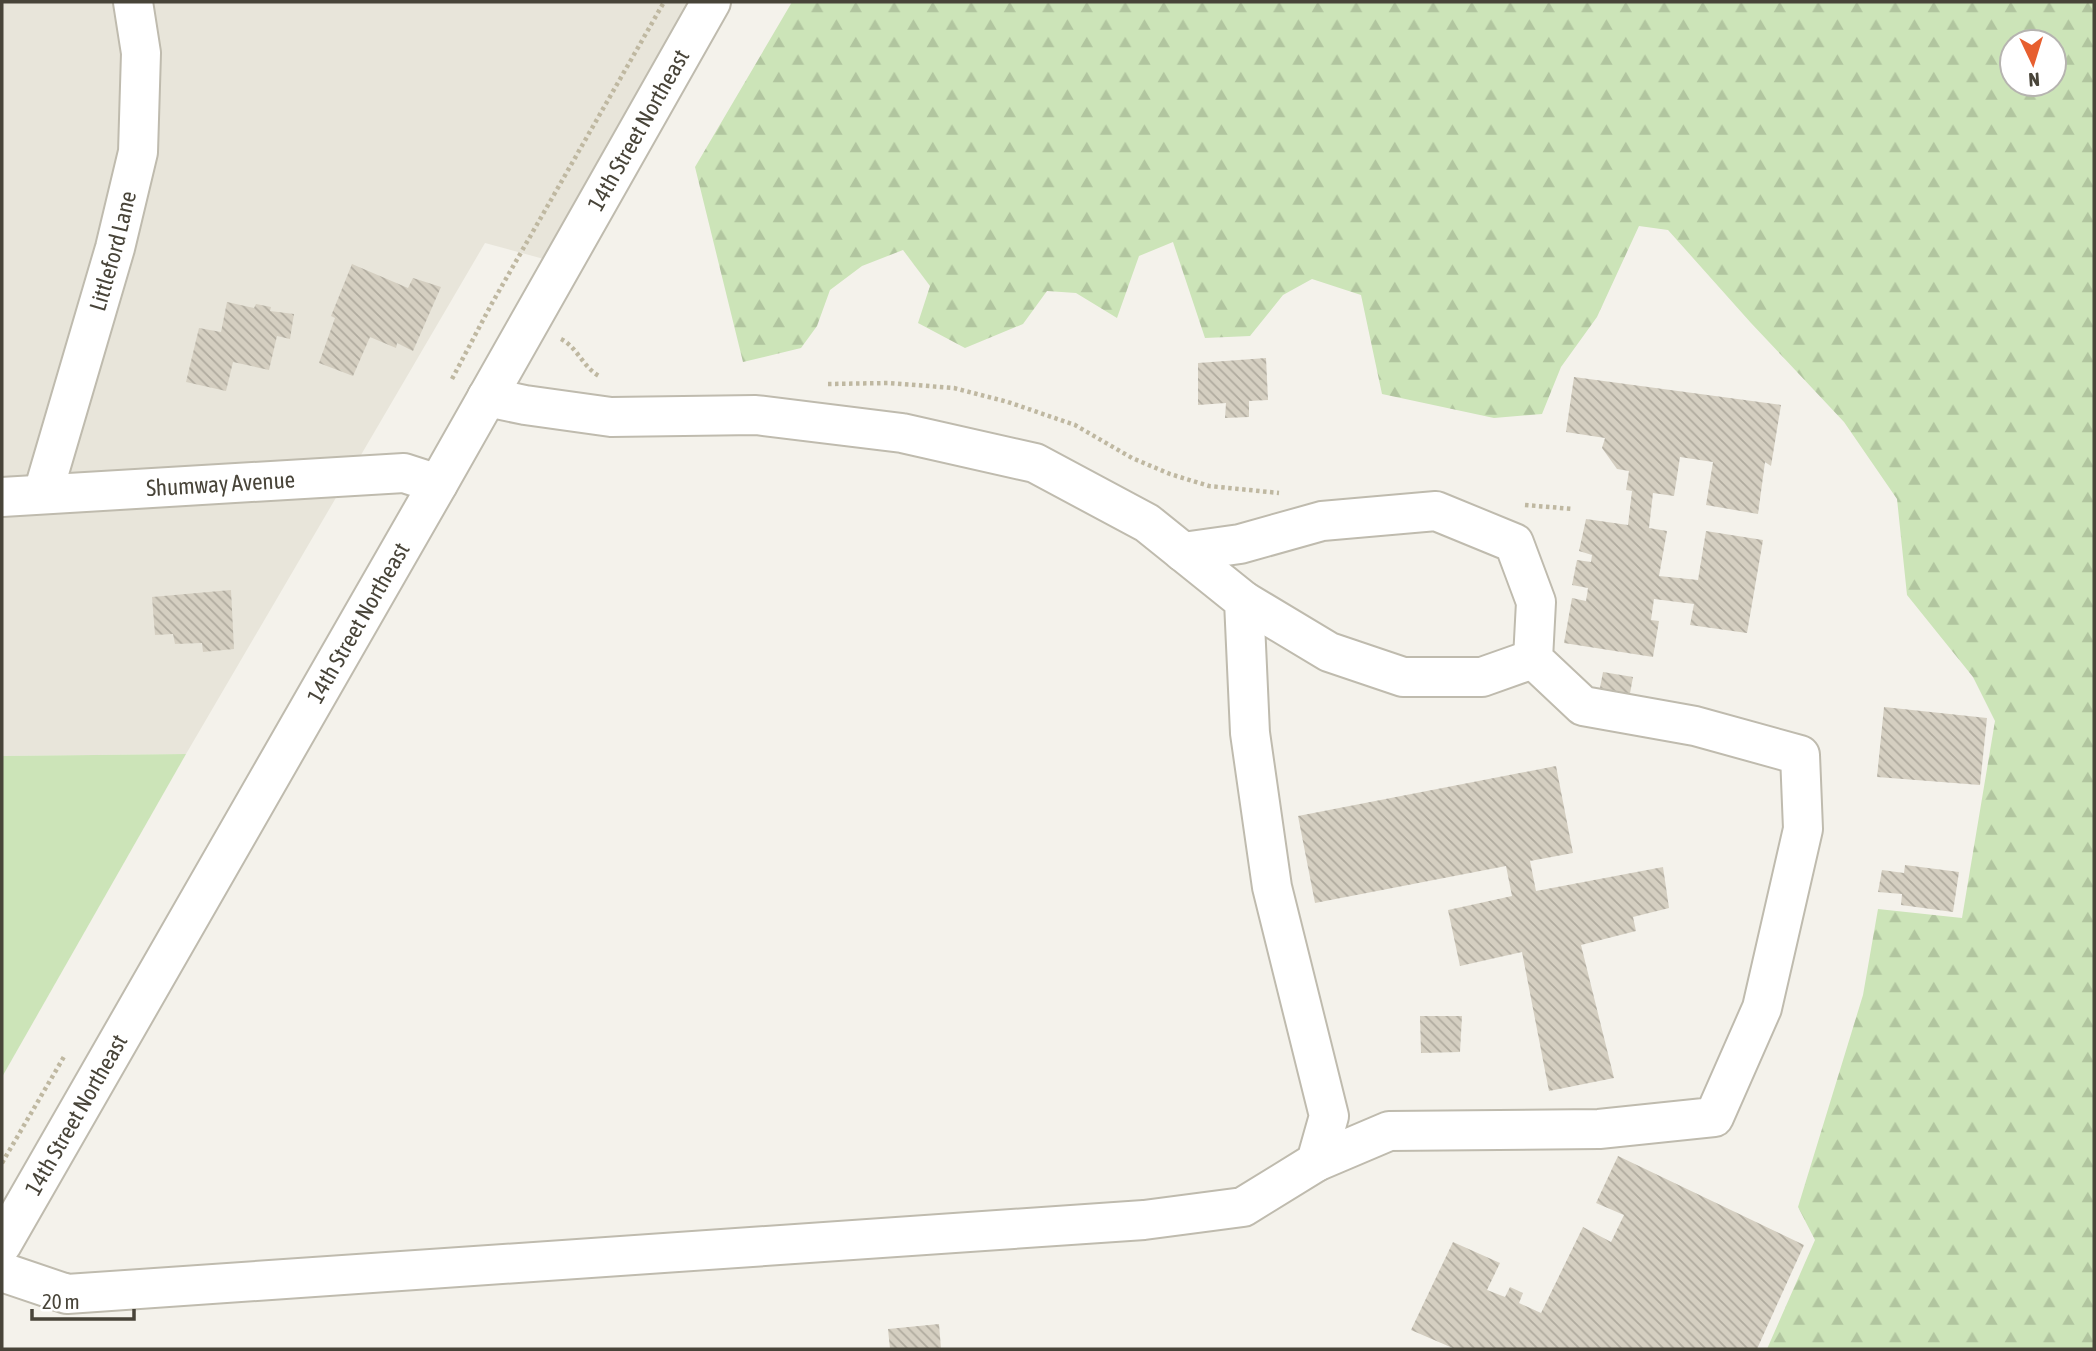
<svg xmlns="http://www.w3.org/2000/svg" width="2096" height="1351" font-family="'Asap Condensed',sans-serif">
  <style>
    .residential { fill: #e8e5da }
    .grass { fill: #cce4b8 }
    .forest { fill: url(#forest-firs); fill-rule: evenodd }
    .building { fill: url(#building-back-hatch) }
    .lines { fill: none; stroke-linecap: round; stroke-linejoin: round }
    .minor-casing { stroke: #bfbbae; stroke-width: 42 }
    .path { stroke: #bfb8a1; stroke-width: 4.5; stroke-dasharray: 3.5 3.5; stroke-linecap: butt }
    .minor { stroke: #fff; stroke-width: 38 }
    .labels { text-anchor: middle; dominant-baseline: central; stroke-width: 5; stroke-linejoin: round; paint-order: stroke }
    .street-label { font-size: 23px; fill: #484439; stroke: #fff }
  </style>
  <defs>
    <pattern id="forest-firs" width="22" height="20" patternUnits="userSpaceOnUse" patternTransform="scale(1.75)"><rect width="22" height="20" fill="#cce4b8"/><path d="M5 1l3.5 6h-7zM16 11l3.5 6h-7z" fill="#b1c59f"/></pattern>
    <pattern id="building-back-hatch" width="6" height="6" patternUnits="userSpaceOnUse" patternTransform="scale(1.75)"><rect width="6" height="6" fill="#d5cfc1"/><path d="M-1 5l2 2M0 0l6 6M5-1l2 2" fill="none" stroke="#afaa9e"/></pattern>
  </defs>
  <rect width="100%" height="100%" fill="#f4f2eb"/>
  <path class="residential" d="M2 2H733L577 268 485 243 186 754 2 756Z"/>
  <path class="grass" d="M186 754 2 1077V756Z"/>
  <path class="forest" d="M792 2H2094V1349H1767L1815 1240 1798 1207 1863 995 1878 909 1962 918 1995 721 1973 677 1907 595 1897 499 1844 422 1751 323 1668 230 1639 226 1597 317 1561 367 1542 414 1494 418 1382 394 1361 295 1312 279 1283 295 1250 336 1205 338 1173 242 1139 256 1117 318 1076 293 1047 291 1023 324 965 348 918 323 930 286 903 250 862 266 830 290 817 326 801 348 743 362 695 167ZM2012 42H2054V84H2012Z"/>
  <path class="building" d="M352 264 408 288 413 278 441 287 413 351 397 343 396 348 370 337 353 376 319 363 335 318 331 316Z
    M227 302 254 308 256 304 271 307 270 311 294 314 290 339 277 336 269 370 233 362 226 391 186 382 199 328 221 332Z
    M1266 358 1268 400 1249 401V417L1225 418 1226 403 1198 405V363Z
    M1574 377 1781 405 1771 466 1765 462 1758 514 1706 505 1713 462 1680 457 1674 496 1653 493 1649 528 1667 531 1659 576 1698 580 1706 531 1763 540 1747 633 1690 625 1694 604 1654 599 1651 620 1659 621 1653 657 1564 643 1572 598 1586 601 1588 588 1572 585 1577 560 1591 562 1592 555 1579 551 1586 519 1628 525 1632 491 1626 490 1629 471 1617 469 1602 448 1605 438 1566 432Z
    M231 590 234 649 203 652 202 643 175 644 173 634 155 635 152 597Z
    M1603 672 1633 677 1629 699 1599 693Z
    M1884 707 1987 718 1980 785 1877 777Z
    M1556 766 1573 853 1530 861 1536 891 1663 867 1669 908 1633 917 1636 931 1581 945 1614 1078 1549 1091 1522 952 1460 966 1448 910 1512 896 1506 866 1315 903 1298 816Z
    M1905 865 1959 872 1953 912 1901 905 1902 894 1878 892 1882 870 1904 873Z
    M1420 1016H1462L1460 1052 1421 1053Z
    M1618 1156 1804 1245 1757 1349H1455L1411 1330 1453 1242 1500 1263 1487 1290 1505 1297 1510 1287 1523 1293 1519 1303 1541 1313 1583 1227 1611 1242 1624 1215 1596 1203Z
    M939 1324 941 1349H890L888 1329Z"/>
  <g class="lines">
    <g class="minor-casing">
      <g id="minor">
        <path id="s1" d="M43 493 115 248 138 152 141 53 133 2"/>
        <path id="s2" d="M2 497 404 473 438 484"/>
        <path d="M1183 552 1240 544 1322 521 1436 511 1514 543 1536 602 1533 659 1583 706 1695 726 1800 755 1803 829 1762 1008 1714 1117 1599 1129 1389 1131 1316 1162"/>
        <path d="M1244 601 1329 652 1403 677H1482L1533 659"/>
        <path id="s3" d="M2 1244 438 484 711 2"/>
        <path d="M2 1272 67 1294 1144 1220 1243 1207 1316 1162 1329 1116 1272 887 1250 733 1244 601 1147 523 1035 463 902 433 756 415 611 417 525 405 487 397"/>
      </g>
    </g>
    <path class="path" d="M561 339C577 347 583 367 599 376
      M452 379 491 305 664 2
      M828 384 889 383 954 388 1008 402 1075 425 1132 458 1170 474 1209 486 1279 493
      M1525 505 1573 509
      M2 1163 65 1055"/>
    <use href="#minor" class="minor"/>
  </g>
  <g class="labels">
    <g class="street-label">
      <text stroke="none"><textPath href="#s3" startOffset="1283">14th Street Northeast</textPath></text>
      <text stroke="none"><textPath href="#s1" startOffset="252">Littleford Lane</textPath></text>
      <text stroke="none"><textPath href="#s2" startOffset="219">Shumway Avenue</textPath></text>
      <text stroke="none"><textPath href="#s3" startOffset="716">14th Street Northeast</textPath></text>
      <text stroke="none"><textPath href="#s3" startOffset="149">14th Street Northeast</textPath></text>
    </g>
  </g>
  <rect width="2096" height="1351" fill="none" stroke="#484439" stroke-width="7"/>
  <g transform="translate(2033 63) rotate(176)"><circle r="33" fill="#ffffff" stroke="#b6b4b0" stroke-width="2"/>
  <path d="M0-5L12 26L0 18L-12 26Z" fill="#e75f2f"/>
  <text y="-10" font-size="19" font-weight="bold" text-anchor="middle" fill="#484439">N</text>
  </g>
  <path d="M32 1309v10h102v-10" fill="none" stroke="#484439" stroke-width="3.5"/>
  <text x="42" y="1309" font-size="21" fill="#484439" stroke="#ffffff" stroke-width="5" paint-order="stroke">20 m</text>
</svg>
